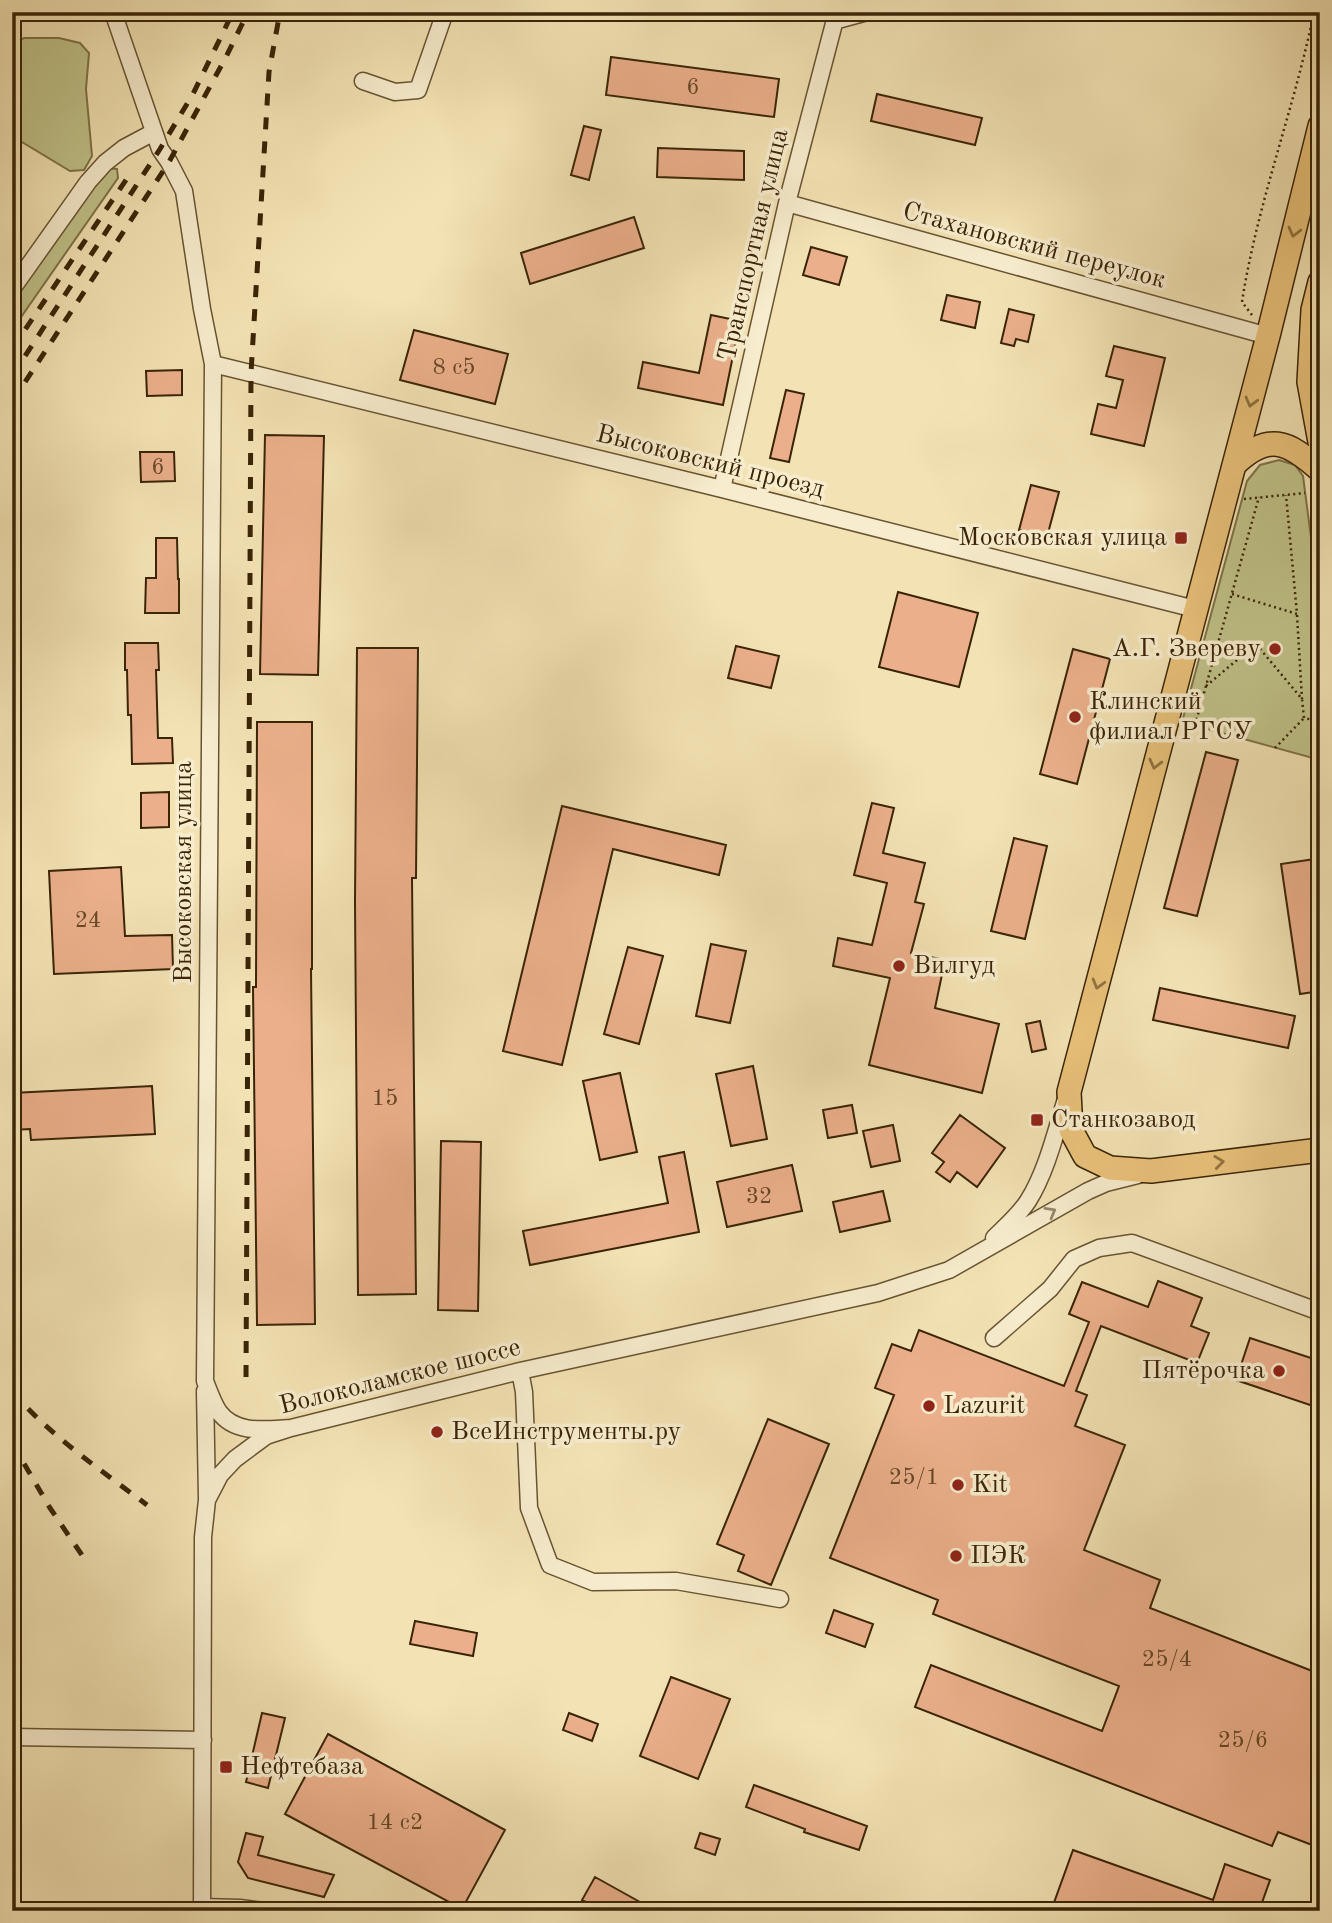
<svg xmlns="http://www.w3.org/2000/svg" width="1332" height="1923" font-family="'Old Standard TT',serif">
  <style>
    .green { fill: #c0c289; stroke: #7d7348; stroke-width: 2 }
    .building { fill: #ebb08b; stroke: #3a2406; stroke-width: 2 }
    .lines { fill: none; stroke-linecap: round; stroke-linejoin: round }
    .minor-casing { stroke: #685432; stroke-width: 19 }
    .highway-casing { stroke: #3a2406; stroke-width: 26 }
    .path { stroke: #3a2406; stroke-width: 2.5; stroke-dasharray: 2 3.5; stroke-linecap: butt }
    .minor { stroke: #f7edce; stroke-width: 16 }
    .highway { stroke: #eac27a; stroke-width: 23 }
    .rail { stroke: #3a2406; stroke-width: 5; stroke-dasharray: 12 12; stroke-linecap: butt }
    .oneway { stroke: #927340 }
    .oneway2 { stroke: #98886a }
    .poi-dot { fill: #8f2418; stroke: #f7edce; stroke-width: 2.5 }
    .labels { text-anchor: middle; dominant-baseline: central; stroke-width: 7; stroke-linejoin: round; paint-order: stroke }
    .number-label { font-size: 23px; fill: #664727 }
    .street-label { font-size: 26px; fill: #3a2406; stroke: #f7edce }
    .poi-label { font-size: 26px; fill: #3a2406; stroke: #f7edce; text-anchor: start }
  </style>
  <rect width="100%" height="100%" fill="#f3e3b4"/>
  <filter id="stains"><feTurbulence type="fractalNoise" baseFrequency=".00286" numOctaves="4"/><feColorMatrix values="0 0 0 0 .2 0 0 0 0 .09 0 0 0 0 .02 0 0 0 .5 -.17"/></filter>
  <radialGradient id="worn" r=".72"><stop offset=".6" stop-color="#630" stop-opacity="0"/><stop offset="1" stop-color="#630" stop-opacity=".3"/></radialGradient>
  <path class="green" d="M24 38H59L80 43 89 53 86 89 92 156 84 170 70 171 12 136V46Z
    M105 168 117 169 118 178 12 330V299L89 189Z
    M1279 460 1295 465 1303 476 1320 606V760L1182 722 1247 481 1260 465Z"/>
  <path class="building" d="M611 57 779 79 774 117 606 95Z
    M877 94 982 118 975 145 871 121Z
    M584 126 601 130 589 180 571 175Z
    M658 148 744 151V180L657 177Z
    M634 217 644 248 530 284 521 253Z
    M811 247 847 257 839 285 803 275Z
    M947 295 980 302 975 328 941 320Z
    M1009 309 1034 315 1028 342 1016 339 1014 346 1001 343Z
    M711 315 740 321 723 405 638 388 643 362 699 373Z
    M414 330 508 354 495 404 400 380Z
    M1114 346 1165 358 1144 446 1091 434 1098 404 1116 408 1123 380 1106 376Z
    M182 370V395L147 396 146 371Z
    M786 390 804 394 789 462 770 458Z
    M265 435 324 436 318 675 260 674Z
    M140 452H174L175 481 141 482Z
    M1031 485 1059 492 1047 537 1019 530Z
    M156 538H177L178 579H179V613H145L146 578H156Z
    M898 592 978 613 959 687 879 667Z
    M125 643H158L159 670H156L158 738H172L173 763 132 764 131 715H128L127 670H125Z
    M736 646 779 656 771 688 728 678Z
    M357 648H418L416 878H412L416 1294 358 1295 355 902Z
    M1073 649 1110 659 1077 784 1040 774Z
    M257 722H312V969H311L315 1324 257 1325 253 987H256Z
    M1206 752 1238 760 1197 916 1164 908Z
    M169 792V827L141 828V793Z
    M872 803 894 808 883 853 925 863 915 902 924 904 911 953 945 960 935 1008 999 1024 982 1093 869 1065 890 978 833 966 838 938 872 945 887 883 854 875Z
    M562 806 726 845 719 875 613 849 562 1065 503 1051Z
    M1014 838 1047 846 1025 939 991 931Z
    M1315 859 1320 891V991L1300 994 1281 864Z
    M121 867 125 936 172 935 173 969 54 974 49 871Z
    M711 944 746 951 730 1023 696 1016Z
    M628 947 663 956 639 1044 604 1034Z
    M1160 988 1295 1016 1288 1048 1153 1020Z
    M1040 1021 1046 1049 1032 1052 1026 1024Z
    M753 1066 767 1139 731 1146 716 1074Z
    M620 1073 637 1152 600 1160 583 1081Z
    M152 1086 155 1134 31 1140 30 1129 12 1130V1093Z
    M852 1105 857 1133 828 1138 823 1110Z
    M960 1115 1005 1148 977 1187 957 1172 950 1182 936 1172 944 1162 932 1153Z
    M893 1125 900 1161 871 1167 863 1131Z
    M441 1141 481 1142 478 1311 438 1310Z
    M684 1152 699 1232 530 1265 523 1231 668 1203 659 1157Z
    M792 1165 802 1211 727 1227 717 1182Z
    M883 1191 890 1221 840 1232 833 1202Z
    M1158 1281 1202 1298 1191 1326 1209 1333 1197 1363 1101 1326 1076 1391 1087 1395 1075 1426 1125 1445 1084 1550 1160 1580 1150 1608 1320 1674V1848L1278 1832 1272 1846 915 1707 931 1665 1102 1731 1119 1686 933 1614 938 1600 830 1558 894 1395 875 1388 892 1344 911 1351 919 1330 1064 1386 1089 1322 1069 1314 1082 1282 1148 1307Z
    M1250 1338 1320 1361V1385L1313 1406 1236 1380Z
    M768 1419 829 1444 771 1585 738 1571 744 1555 717 1544Z
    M834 1610 873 1624 865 1647 826 1633Z
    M415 1621 477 1633 473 1656 410 1644Z
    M671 1677 730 1699 698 1779 640 1756Z
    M262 1713 285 1718 268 1788 246 1782Z
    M569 1713 598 1724 592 1741 563 1730Z
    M328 1734 505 1830 462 1909 285 1814Z
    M754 1785 867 1826 859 1850 804 1832 805 1829 746 1807Z
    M246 1833 263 1837 258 1855 334 1875 324 1897 248 1878 238 1862Z
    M700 1833 720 1839 715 1855 695 1848Z
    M1073 1850 1213 1900 1225 1864 1270 1880 1259 1911H1051Z
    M595 1877 656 1911H602L582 1900Z"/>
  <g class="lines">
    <g class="minor-casing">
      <path id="minor" d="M113 12 160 149 169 162 184 191 202 309 213 364 205 1381C209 1391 213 1403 219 1412 236 1435 267 1429 291 1428
        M834 21 867 12
        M363 81 395 92 418 90 445 12
        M787 203 1268 336
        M12 289 88 182 105 163 124 148 154 132
        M213 364 722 489 1195 609
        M722 489 787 203 837 12
        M994 1238C1006 1226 1019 1215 1028 1201 1046 1172 1055 1135 1065 1102
        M994 1338 1050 1289 1074 1259 1099 1248 1132 1243 1320 1312
        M520 1371 524 1392 529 1508 550 1565 593 1582 676 1581 780 1599
        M205 1391 207 1498
        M12 1737 203 1740
        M202 1907 240 1908 263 1911
        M202 1911 203 1537 207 1500 220 1475 235 1459 266 1436 291 1428 520 1371 878 1293 949 1270 1088 1191 1106 1183 1138 1175"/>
    </g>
    <g class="highway-casing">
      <path id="highway" d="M1320 126 1268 336 1069 1092 1071 1130 1085 1156 1110 1168 1151 1171 1320 1150
        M1320 282 1313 310 1309 382 1320 442
        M1234 465C1268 432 1288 441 1320 470"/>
    </g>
    <path class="path" d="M1252 315 1242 302C1257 204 1294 110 1314 12
      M1244 499 1305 493
      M1232 594 1297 614 1286 495
      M1297 615 1302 699
      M1206 686 1256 644 1302 699 1304 718 1318 721
      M1320 722 1318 721 1320 736
      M1195 725 1259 497
      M1275 748 1304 718"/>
    <use href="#minor" class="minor"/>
    <use href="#highway" class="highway"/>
    <path class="rail" d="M12 349 130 174
      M12 376 160 149 193 94 233 12
      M12 402 169 162 226 57 248 12
      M246 1377 251 373 269 72 280 12
      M12 1391C50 1436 101 1470 147 1505
      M12 1443 50 1508 88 1564"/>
  </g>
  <defs><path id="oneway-chevron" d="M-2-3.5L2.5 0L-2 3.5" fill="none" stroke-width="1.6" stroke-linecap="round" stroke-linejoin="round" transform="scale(1.75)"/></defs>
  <g class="oneway">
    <use href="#oneway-chevron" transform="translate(1294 232) rotate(104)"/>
    <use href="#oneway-chevron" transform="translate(1251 402) rotate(105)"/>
    <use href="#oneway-chevron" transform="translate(1155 764) rotate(104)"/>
    <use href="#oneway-chevron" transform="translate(1098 984) rotate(106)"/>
    <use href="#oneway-chevron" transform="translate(1219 1162) rotate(-7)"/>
  </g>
  <use class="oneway2" href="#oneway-chevron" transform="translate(1051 1212) rotate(-30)"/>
  <g class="poi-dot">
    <rect x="1174" y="531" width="14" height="14" rx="3.5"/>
    <circle cx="1275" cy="649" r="7"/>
    <circle cx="1075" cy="717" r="7"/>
    <circle cx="899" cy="966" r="7"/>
    <rect x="1030" y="1113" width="14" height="14" rx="3.5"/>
    <circle cx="1279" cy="1371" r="7"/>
    <circle cx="929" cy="1406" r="7"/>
    <circle cx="437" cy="1432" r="7"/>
    <circle cx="958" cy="1485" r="7"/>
    <circle cx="956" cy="1556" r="7"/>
    <rect x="219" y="1760" width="14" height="14" rx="3.5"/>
  </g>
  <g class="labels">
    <g class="number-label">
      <text x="693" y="87">6</text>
      <text x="454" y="367">8 с5</text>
      <text x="158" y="467">6</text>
      <text x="88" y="920">24</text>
      <text x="385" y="1098">15</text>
      <text x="759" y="1196">32</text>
      <text x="914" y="1477">25/1</text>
      <text x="1167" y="1659">25/4</text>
      <text x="1243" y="1740">25/6</text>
      <text x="395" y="1822">14 с2</text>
    </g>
    <g class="street-label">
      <text transform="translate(754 245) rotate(-77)">Транспортная улица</text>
      <text transform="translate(1034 246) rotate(15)">Стахановский переулок</text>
      <text transform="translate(710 462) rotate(14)">Высоковский проезд</text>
      <text transform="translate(184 872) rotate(-90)">Высоковская улица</text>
      <text transform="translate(400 1377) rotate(-14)">Волоколамское шоссе</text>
    </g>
    <g class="poi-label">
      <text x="1167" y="538" text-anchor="end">Московская улица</text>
      <text x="1261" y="649" text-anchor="end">А.Г. Звереву</text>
      <text x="1089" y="702">Клинский<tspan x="1089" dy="30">филиал РГСУ</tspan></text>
      <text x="913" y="966">Вилгуд</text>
      <text x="1051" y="1120">Станкозавод</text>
      <text x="1265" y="1371" text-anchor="end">Пятёрочка</text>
      <text x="943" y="1406">Lazurit</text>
      <text x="451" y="1432">ВсеИнструменты.ру</text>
      <text x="972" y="1485">Kit</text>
      <text x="970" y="1556">ПЭК</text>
      <text x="240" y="1767">Нефтебаза</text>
    </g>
  </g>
  <rect width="1332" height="1923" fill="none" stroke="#f3e3b4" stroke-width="42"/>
  <rect x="14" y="14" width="1304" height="1895" fill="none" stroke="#3a2406" stroke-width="3.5"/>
  <rect x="21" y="21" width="1290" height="1881" fill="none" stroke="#3a2406" stroke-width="2"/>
  <rect width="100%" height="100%" filter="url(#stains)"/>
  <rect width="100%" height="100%" fill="url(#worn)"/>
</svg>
